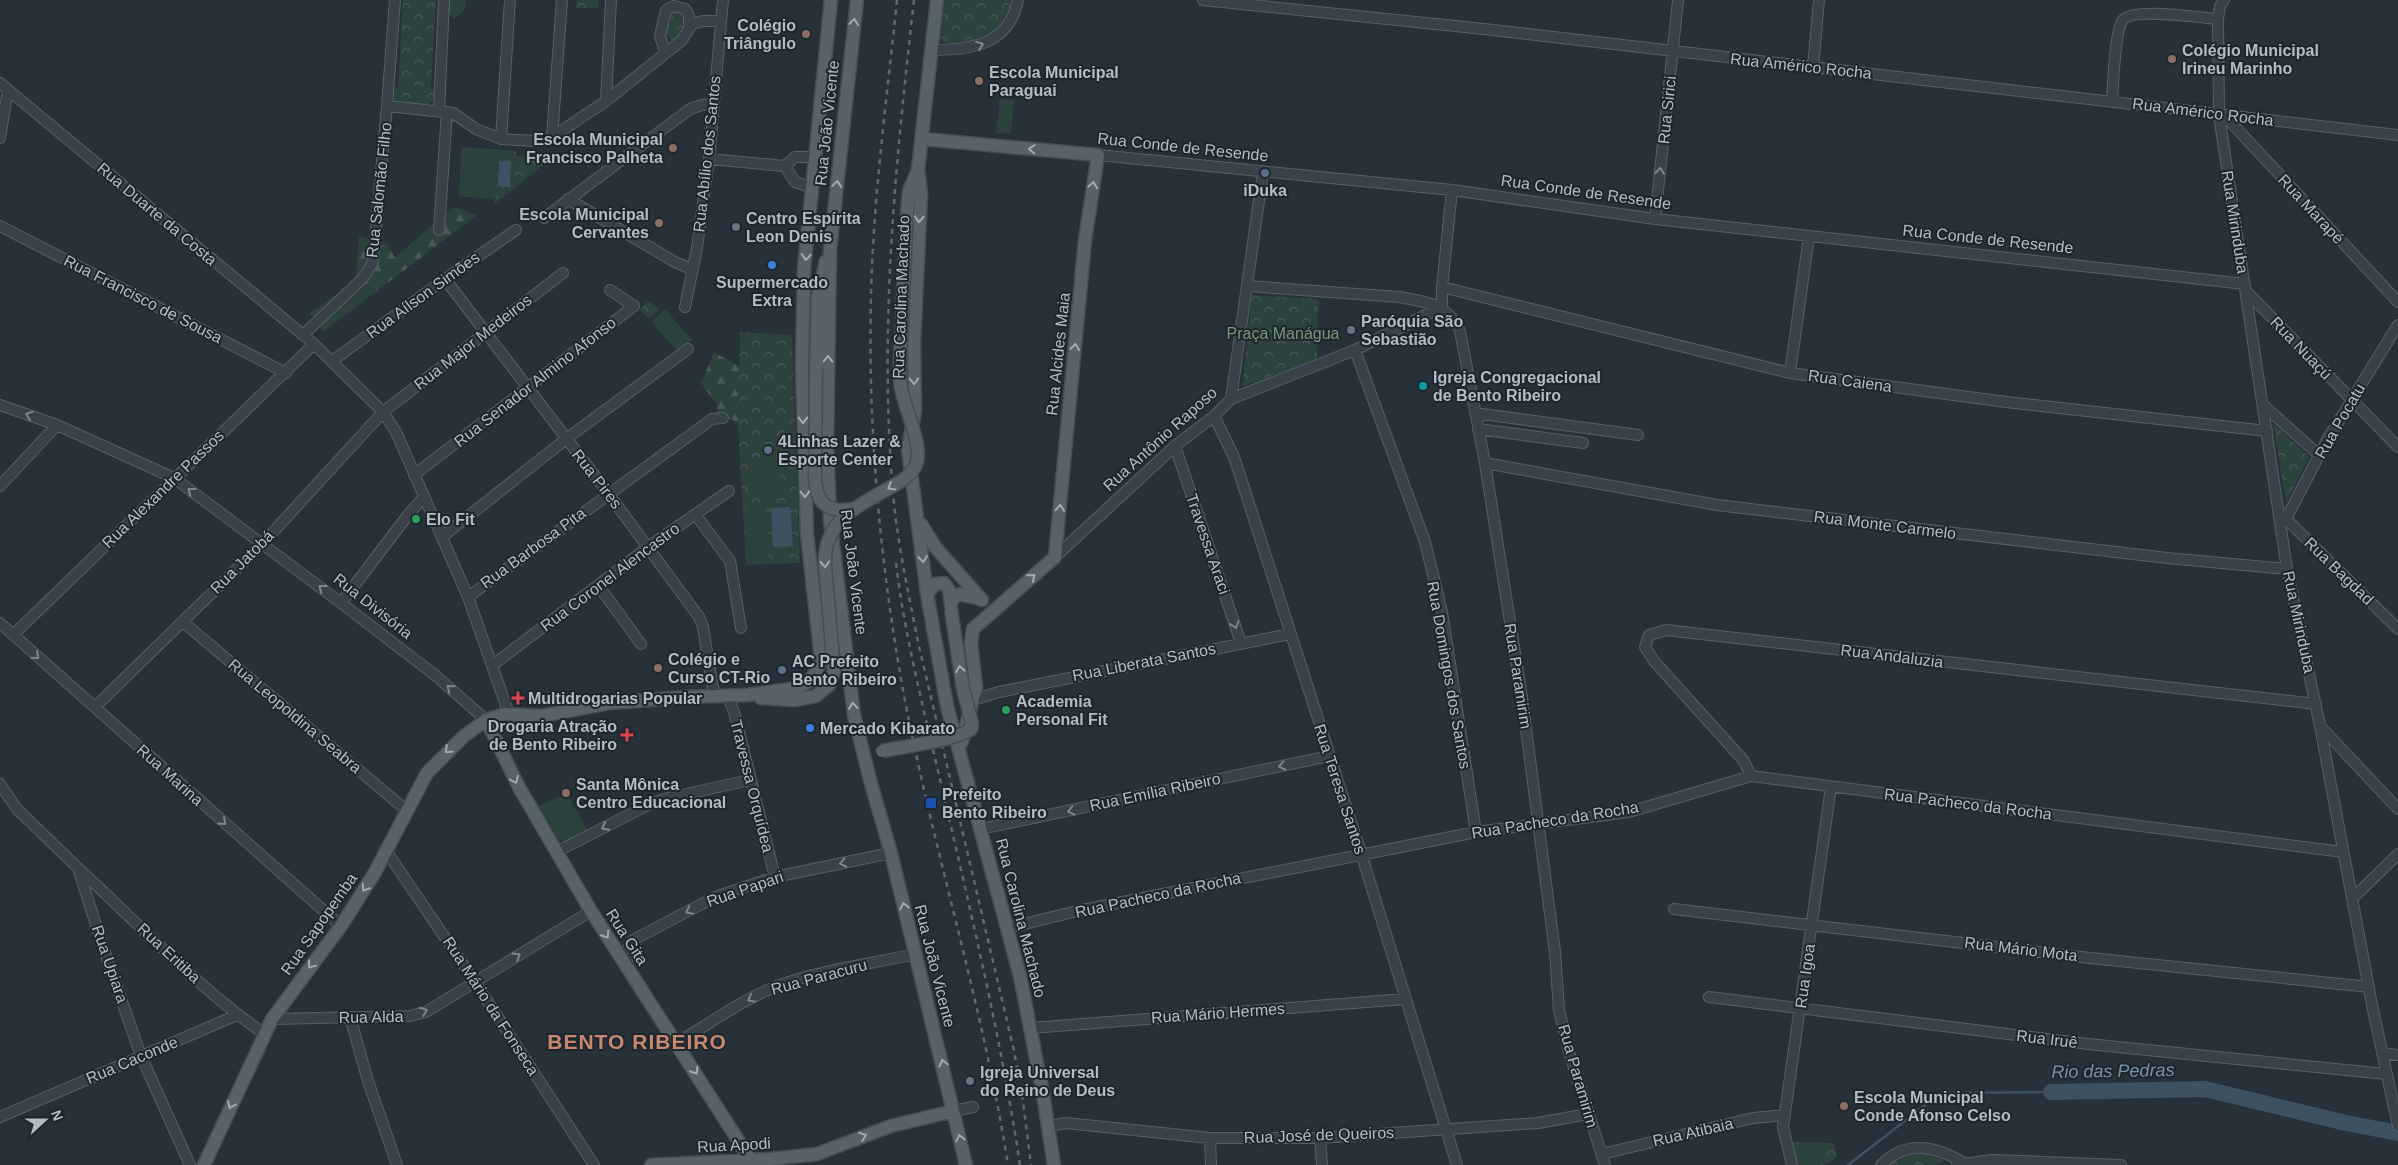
<svg xmlns="http://www.w3.org/2000/svg" width="2398" height="1165" font-family="Helvetica,sans-serif">
  <style>
    .forest { fill: url(#forest-firs) }
    .park { fill: url(#park-crowns) }
    .garden { fill: #2d413e }
    .water { fill: #3d5160 }
    .lines { fill: none; stroke-linecap: round; stroke-linejoin: round }
    .stream { stroke: #3d5160; stroke-width: 2.5 }
    .river { stroke: #3d5160; stroke-width: 16 }
    .minor-casing { stroke: #576068; stroke-width: 12 }
    .major-casing { stroke: #454e56; stroke-width: 15 }
    .minor { stroke: #39424a; stroke-width: 10 }
    .major { stroke: #576269; stroke-width: 12 }
    .rail { stroke: #606a73; stroke-width: 2.5; stroke-dasharray: 5 5; stroke-linecap: butt }
    .major-bridge-casing { stroke: #454e56; stroke-width: 15; stroke-linecap: butt }
    .major-bridge { stroke: #576269; stroke-width: 12 }
    .oneway { stroke: #a1abb3 }
    .oneway2 { stroke: #7d868e }
    .education-dot { fill: #8d6e63; stroke: #1e272e; stroke-width: 2 }
    .service-dot { fill: #5c6f8a; stroke: #1e272e; stroke-width: 2 }
    .worship-dot { fill: #6b7280; stroke: #1e272e; stroke-width: 2 }
    .shop-dot { fill: #3f7fe0; stroke: #1e272e; stroke-width: 2 }
    .culture-dot { fill: #0f9aa8; stroke: #1e272e; stroke-width: 2 }
    .leisure-dot { fill: #2e9e5b; stroke: #1e272e; stroke-width: 2 }
    .health-dot { fill: #e0444e; stroke: #1e272e; stroke-width: 2 }
    .transit-dot { fill: #1a4fb4; stroke: #1e272e; stroke-width: 2 }
    .labels { text-anchor: middle; dominant-baseline: central; stroke-width: 4; stroke-linejoin: round; paint-order: stroke }
    .poi-label { font-size: 16px; font-weight: bold; fill: #b4bdc5; stroke: #1e272e; text-anchor: start }
    .street-label { font-size: 16px; fill: #b4bdc5; stroke: #1e272e }
    .park-label { font-size: 16px; fill: #759879; stroke: #1e272e }
    .water-label { font-size: 18px; font-style: italic; fill: #7992a5; stroke: #1e272e }
    .district-label { font-size: 21px; font-weight: bold; letter-spacing: 1px; fill: #c7886d; stroke: #1e272e }
  </style>
  <defs>
    <pattern id="forest-firs" width="22" height="20" patternUnits="userSpaceOnUse" patternTransform="scale(1.25)"><rect width="22" height="20" fill="#2d413e"/><path d="M5 1l3.5 6h-7zM16 11l3.5 6h-7z" fill="#495a58"/></pattern>
    <pattern id="park-crowns" width="20" height="18" patternUnits="userSpaceOnUse" patternTransform="scale(1.25)"><rect width="20" height="18" fill="#2d413e"/><path d="M2 6a3 3 0 1 1 6 0M12 15a3 3 0 1 1 6 0" fill="none" stroke="#495a58"/></pattern>
  </defs>
  <rect width="100%" height="100%" fill="#263139"/>
  <path class="forest" d="M446 0H466C467 10 462 14 453 18L446 10Z
    M454 207 477 215 323 332 310 313 356 280 359 236 388 244 395 257Z
    M714 352 740 367 738 422 717 415V405L701 383Z"/>
  <path class="park" d="M403 0H436L431 88 437 89 436 99 424 107 395 103 391 97 392 88H398Z
    M577 0H599L598 8H576Z
    M944 0H1012C1005 31 976 49 944 43L941 39Z
    M680 10C687 23 685 30 675 40H672L666 34 667 15 671 11Z
    M462 147 516 151V156L543 158V166L494 204V199L459 196Z
    M1252 295 1318 299 1317 360 1242 387Z
    M648 301 660 309 649 319 640 310Z
    M740 332 792 335 800 563 746 565 738 425Z
    M2273 423 2309 457 2286 503Z
    M1792 1142 1834 1143 1837 1157 1824 1165H1798Z
    M1915 1150 1943 1156V1161L1937 1165H1884L1892 1159Z"/>
  <path class="garden" d="M1000 99 1014 100 1011 134 996 133Z
    M462 147 498 150 495 199 459 196Z
    M665 309 692 340 678 352 651 322Z
    M765 457 789 488 769 504 745 473Z
    M766 509 769 561 747 562 745 510Z
    M567 793 587 830 565 842 559 839 537 807Z
    M1823 1143 1828 1162 1819 1165H1798L1794 1151Z"/>
  <path class="water" d="M499 161 511 162 510 187 498 186Z
    M790 507 793 546 773 547 771 508Z"/>
  <g class="lines">
    <path class="stream" d="M1848 1165 1941 1093 2051 1092"/>
    <path class="river" d="M2051 1092 2205 1089 2346 1123 2398 1133"/>
    <g class="minor-casing">
      <path id="minor" d="M1203 0 1484 29 2398 135
        M2224 0 2220 6 2218 19 2219 115 2287 569 2320 726 2372 1005 2398 1126
        M932 50C971 50 1009 45 1018 0
        M665 52 660 36 666 10 674 6 685 9 689 16V28
        M1813 67 1819 0
        M0 83 314 344 383 412 396 432 468 597 509 714
        M2112 100C2113 85 2115 29 2123 20 2134 7 2200 18 2218 19
        M606 101 611 0
        M387 106 395 0
        M439 111 444 0
        M2224 115 2398 302
        M552 137 562 0
        M0 138 8 90
        M501 139 510 0
        M1098 155 1452 190 1655 219 2245 284
        M709 159 785 166
        M785 166 795 182 813 188
        M785 166 795 157H816
        M568 199 675 262 691 269
        M544 218 690 109 702 105 713 104
        M1655 219 1678 0
        M0 226 286 373
        M439 230 447 112
        M445 279 608 493 699 617 703 627 714 695
        M1247 286 1399 297C1427 302 1447 303 1460 331L1485 463 1522 698 1555 952 1559 1010 1569 1052 1605 1165
        M1442 287 1790 373 2006 402 2267 431
        M2246 291 2398 447
        M685 307 697 248 709 159 723 0
        M1442 307V287L1452 190
        M303 335 364 277 373 262 387 106 453 113 476 129 501 139 536 141 552 137 606 101 682 40 692 24 703 21H721
        M1355 350 1425 542 1442 612 1476 832
        M332 361 445 279 516 230
        M1790 373 1809 236
        M1231 399 1355 350 1442 307
        M0 405 57 425 174 478 341 603 435 675 486 720
        M2263 405 2319 455
        M1475 413 1638 435
        M1214 416 1234 457 1246 494 1361 853 1457 1165
        M1478 429 1583 443
        M1175 446 1241 643
        M1485 463 1717 505 2167 558 2287 569
        M414 475 634 306 610 290
        M0 486 57 425
        M695 514 730 561 741 628
        M2282 515 2398 629
        M2286 519 2327 440 2398 325
        M442 537 566 439 688 349
        M1055 557 1175 446 1214 416 1231 399 1263 172
        M598 585 641 644
        M468 597 712 419 723 418
        M341 603 408 515 424 497
        M183 622 406 810
        M0 623 341 926
        M13 635 314 344
        M493 665 648 547 729 491
        M727 695 734 712 775 877
        M973 700 999 692 1290 634
        M95 707 263 543 383 412 563 273
        M2320 726 2398 809
        M1751 776 1744 761 1654 661 1645 647 1649 635 1666 630 2316 704
        M0 784 17 809 78 868 102 944 141 1056 190 1165
        M981 829 1329 756
        M385 849 475 982 594 1165
        M556 852 652 803 668 798 750 780
        M80 870C140 925 196 986 263 1033
        M2353 898 2398 854
        M1674 909 2090 958 2369 987
        M1008 928 1077 911 1476 832 1629 812 1751 776 2343 852
        M627 966V950L633 940 715 897 775 877 891 853
        M1709 997 2088 1044 2386 1074
        M350 1017 368 1081 397 1165
        M272 1019 410 1016 426 1012 591 911
        M1031 1028 1405 999
        M677 1043C709 1024 741 1000 777 986 821 970 870 964 915 954
        M2382 1053 2398 1055
        M953 1111 973 1107
        M0 1117 237 1015
        M1049 1126 1066 1123 1210 1138H1320L1538 1123 1588 1114
        M1210 1138 1211 1165
        M1320 1138 1322 1165
        M1602 1154 1753 1118 1785 1115
        M1792 1165 1783 1127 1831 787
        M1881 1165C1907 1139 1936 1146 1964 1163
        M1957 1165 1992 1160 2121 1165"/>
    </g>
    <g class="major-casing">
      <path id="major" d="M857 0 830 250 827 443 830 519 854 715 870 780 891 853 966 1165
        M937 0 918 170 921 193 914 343 915 411 908 449 927 594 947 706 1020 976 1043 1094 1054 1165
        M923 139 1098 155 1085 240 1055 557 973 629 971 643 976 687 962 742
        M906 225 909 191 918 170
        M816 368 818 297 826 261
        M921 524 936 548 982 600
        M927 594 935 584 944 583 949 590 951 605
        M951 600 959 594 980 599
        M761 698 795 700 816 696
        M486 720 520 789 591 911 754 1165
        M204 1165 272 1019 341 926 374 874 427 773 464 736 486 720 505 714 541 716 610 703 686 697 748 695 797 688 809 681 816 672 820 661V650L807 534 802 367 804 269 831 0
        M651 1165 771 1159 817 1154 891 1126 953 1111"/>
    </g>
    <use href="#minor" class="minor"/>
    <use href="#major" class="major"/>
    <path class="rail" d="M897 0C888 88 876 177 872 266 866 407 878 551 903 690 933 850 983 1005 1008 1165
      M914 0C895 168 878 335 894 504 899 550 909 596 918 642L1014 1051 1023 1102 1031 1165
      M896 563C905 639 925 714 942 788 971 913 1001 1038 1020 1165"/>
    <g class="major-bridge-casing">
      <path id="major-bridge" d="M816 368 815 476C816 504 827 513 854 509
        M816 696 829 685 834 671 825 565C823 520 857 507 891 487 900 482 911 476 916 465 924 446 904 408 901 388 898 368 901 347 902 327 903 293 905 259 906 225
        M882 751C901 747 958 740 971 729L972 723 963 689 951 609"/>
    </g>
    <use href="#major-bridge" class="major-bridge"/>
  </g>
  <defs><path id="oneway-chevron" d="M-2-3.5L2.5 0L-2 3.5" fill="none" stroke-width="1.6" stroke-linecap="round" stroke-linejoin="round" transform="scale(1.25)"/></defs>
  <g class="oneway">
    <use href="#oneway-chevron" transform="translate(854 22) rotate(-84)"/>
    <use href="#oneway-chevron" transform="translate(1032 149) rotate(-175)"/>
    <use href="#oneway-chevron" transform="translate(837 184) rotate(-84)"/>
    <use href="#oneway-chevron" transform="translate(1093 185) rotate(-82)"/>
    <use href="#oneway-chevron" transform="translate(919 219) rotate(93)"/>
    <use href="#oneway-chevron" transform="translate(806 257) rotate(96)"/>
    <use href="#oneway-chevron" transform="translate(1075 347) rotate(-84)"/>
    <use href="#oneway-chevron" transform="translate(828 359) rotate(-89)"/>
    <use href="#oneway-chevron" transform="translate(914 381) rotate(88)"/>
    <use href="#oneway-chevron" transform="translate(803 420) rotate(89)"/>
    <use href="#oneway-chevron" transform="translate(891 487) rotate(149)"/>
    <use href="#oneway-chevron" transform="translate(805 494) rotate(88)"/>
    <use href="#oneway-chevron" transform="translate(1060 508) rotate(-85)"/>
    <use href="#oneway-chevron" transform="translate(923 559) rotate(83)"/>
    <use href="#oneway-chevron" transform="translate(825 564) rotate(87)"/>
    <use href="#oneway-chevron" transform="translate(1032 577) rotate(-40)"/>
    <use href="#oneway-chevron" transform="translate(960 669) rotate(-99)"/>
    <use href="#oneway-chevron" transform="translate(853 706) rotate(-96)"/>
    <use href="#oneway-chevron" transform="translate(448 750) rotate(136)"/>
    <use href="#oneway-chevron" transform="translate(515 780) rotate(65)"/>
    <use href="#oneway-chevron" transform="translate(365 888) rotate(123)"/>
    <use href="#oneway-chevron" transform="translate(904 906) rotate(-103)"/>
    <use href="#oneway-chevron" transform="translate(606 935) rotate(57)"/>
    <use href="#oneway-chevron" transform="translate(311 965) rotate(127)"/>
    <use href="#oneway-chevron" transform="translate(943 1063) rotate(-104)"/>
    <use href="#oneway-chevron" transform="translate(695 1071) rotate(58)"/>
    <use href="#oneway-chevron" transform="translate(231 1105) rotate(114)"/>
    <use href="#oneway-chevron" transform="translate(863 1136) rotate(-20)"/>
    <use href="#oneway-chevron" transform="translate(960 1138) rotate(-103)"/>
  </g>
  <g class="oneway2">
    <use href="#oneway-chevron" transform="translate(980 45) rotate(-21)"/>
    <use href="#oneway-chevron" transform="translate(1660 171) rotate(-84)"/>
    <use href="#oneway-chevron" transform="translate(29 415) rotate(-161)"/>
    <use href="#oneway-chevron" transform="translate(191 491) rotate(-143)"/>
    <use href="#oneway-chevron" transform="translate(322 588) rotate(-142)"/>
    <use href="#oneway-chevron" transform="translate(1235 625) rotate(71)"/>
    <use href="#oneway-chevron" transform="translate(36 656) rotate(41)"/>
    <use href="#oneway-chevron" transform="translate(450 688) rotate(-141)"/>
    <use href="#oneway-chevron" transform="translate(1282 766) rotate(168)"/>
    <use href="#oneway-chevron" transform="translate(1071 811) rotate(167)"/>
    <use href="#oneway-chevron" transform="translate(223 822) rotate(42)"/>
    <use href="#oneway-chevron" transform="translate(605 827) rotate(153)"/>
    <use href="#oneway-chevron" transform="translate(843 863) rotate(168)"/>
    <use href="#oneway-chevron" transform="translate(689 911) rotate(153)"/>
    <use href="#oneway-chevron" transform="translate(517 956) rotate(-32)"/>
    <use href="#oneway-chevron" transform="translate(751 999) rotate(151)"/>
    <use href="#oneway-chevron" transform="translate(424 1011) rotate(-21)"/>
  </g>
  <g class="education-dot">
    <circle cx="806" cy="34" r="5"/>
    <circle cx="2172" cy="59" r="5"/>
    <circle cx="979" cy="81" r="5"/>
    <circle cx="673" cy="148" r="5"/>
    <circle cx="659" cy="223" r="5"/>
    <circle cx="658" cy="668" r="5"/>
    <circle cx="566" cy="793" r="5"/>
    <circle cx="1844" cy="1106" r="5"/>
  </g>
  <g class="service-dot">
    <circle cx="1265" cy="173" r="5"/>
    <circle cx="768" cy="450" r="5"/>
    <circle cx="782" cy="670" r="5"/>
  </g>
  <g class="worship-dot">
    <circle cx="736" cy="227" r="5"/>
    <circle cx="1351" cy="330" r="5"/>
    <circle cx="970" cy="1081" r="5"/>
  </g>
  <g class="shop-dot">
    <circle cx="772" cy="265" r="5"/>
    <circle cx="810" cy="728" r="5"/>
  </g>
  <circle class="culture-dot" cx="1423" cy="386" r="5"/>
  <g class="leisure-dot">
    <circle cx="416" cy="519" r="5"/>
    <circle cx="1006" cy="710" r="5"/>
  </g>
  <g class="health-dot">
    <path d="M515.5 690.5h5v5h5v5h-5v5h-5v-5h-5v-5h5z"/>
    <path d="M624.5 727.5h5v5h5v5h-5v5h-5v-5h-5v-5h5z"/>
  </g>
  <rect class="transit-dot" x="925" y="797" width="12" height="12" rx="2.5"/>
  <g class="labels">
    <g class="poi-label">
      <text x="796" y="25" text-anchor="end">Colégio<tspan x="796" dy="18">Triângulo</tspan></text>
      <text x="2182" y="50">Colégio Municipal<tspan x="2182" dy="18">Irineu Marinho</tspan></text>
      <text x="989" y="72">Escola Municipal<tspan x="989" dy="18">Paraguai</tspan></text>
      <text x="663" y="139" text-anchor="end">Escola Municipal<tspan x="663" dy="18">Francisco Palheta</tspan></text>
      <text x="1265" y="190" text-anchor="middle">iDuka</text>
      <text x="649" y="214" text-anchor="end">Escola Municipal<tspan x="649" dy="18">Cervantes</tspan></text>
      <text x="746" y="218">Centro Espírita<tspan x="746" dy="18">Leon Denis</tspan></text>
      <text x="772" y="282" text-anchor="middle">Supermercado<tspan x="772" dy="18">Extra</tspan></text>
      <text x="1361" y="321">Paróquia São<tspan x="1361" dy="18">Sebastião</tspan></text>
      <text x="1433" y="377">Igreja Congregacional<tspan x="1433" dy="18">de Bento Ribeiro</tspan></text>
      <text x="778" y="441">4Linhas Lazer &amp;<tspan x="778" dy="18">Esporte Center</tspan></text>
      <text x="426" y="519">Elo Fit</text>
      <text x="668" y="659">Colégio e<tspan x="668" dy="18">Curso CT-Rio</tspan></text>
      <text x="792" y="661">AC Prefeito<tspan x="792" dy="18">Bento Ribeiro</tspan></text>
      <text x="528" y="698">Multidrogarias Popular</text>
      <text x="1016" y="701">Academia<tspan x="1016" dy="18">Personal Fit</tspan></text>
      <text x="617" y="726" text-anchor="end">Drogaria Atração<tspan x="617" dy="18">de Bento Ribeiro</tspan></text>
      <text x="820" y="728">Mercado Kibarato</text>
      <text x="576" y="784">Santa Mônica<tspan x="576" dy="18">Centro Educacional</tspan></text>
      <text x="942" y="794">Prefeito<tspan x="942" dy="18">Bento Ribeiro</tspan></text>
      <text x="980" y="1072">Igreja Universal<tspan x="980" dy="18">do Reino de Deus</tspan></text>
      <text x="1854" y="1097">Escola Municipal<tspan x="1854" dy="18">Conde Afonso Celso</tspan></text>
    </g>
    <g class="street-label">
      <text transform="translate(1801 66) rotate(6)">Rua Américo Rocha</text>
      <text transform="translate(1667 110) rotate(-84)">Rua Sirici</text>
      <text transform="translate(2203 112) rotate(7)">Rua Américo Rocha</text>
      <text transform="translate(827 123) rotate(-84)">Rua João Vicente</text>
      <text transform="translate(1183 147) rotate(6)">Rua Conde de Resende</text>
      <text transform="translate(707 154) rotate(-84)">Rua Abílio dos Santos</text>
      <text transform="translate(379 190) rotate(-84)">Rua Salomão Filho</text>
      <text transform="translate(1586 192) rotate(8)">Rua Conde de Resende</text>
      <text transform="translate(2311 209) rotate(47)">Rua Marapé</text>
      <text transform="translate(157 214) rotate(40)">Rua Duarte da Costa</text>
      <text transform="translate(2235 222) rotate(81)">Rua Mirinduba</text>
      <text transform="translate(1988 239) rotate(6)">Rua Conde de Resende</text>
      <text transform="translate(423 295) rotate(-36)">Rua Aílson Simões</text>
      <text transform="translate(901 297) rotate(-88)">Rua Carolina Machado</text>
      <text transform="translate(143 299) rotate(27)">Rua Francisco de Sousa</text>
      <text transform="translate(473 342) rotate(-38)">Rua Major Medeiros</text>
      <text transform="translate(2301 348) rotate(46)">Rua Nuaçú</text>
      <text transform="translate(1058 354) rotate(-84)">Rua Alcides Maia</text>
      <text transform="translate(1850 381) rotate(8)">Rua Caiena</text>
      <text transform="translate(535 382) rotate(-38)">Rua Senador Almino Afonso</text>
      <text transform="translate(2340 421) rotate(-60)">Rua Pocatu</text>
      <text transform="translate(1160 439) rotate(-42)">Rua Antônio Raposo</text>
      <text transform="translate(597 479) rotate(52)">Rua Pires</text>
      <text transform="translate(163 489) rotate(-44)">Rua Alexandre Passos</text>
      <text transform="translate(1885 525) rotate(7)">Rua Monte Carmelo</text>
      <text transform="translate(1208 544) rotate(71)">Travessa Araci</text>
      <text transform="translate(533 548) rotate(-36)">Rua Barbosa Pita</text>
      <text transform="translate(242 562) rotate(-45)">Rua Jatobá</text>
      <text transform="translate(2339 571) rotate(44)">Rua Bagdad</text>
      <text transform="translate(854 572) rotate(83)">Rua João Vicente</text>
      <text transform="translate(610 577) rotate(-37)">Rua Coronel Alencastro</text>
      <text transform="translate(373 606) rotate(38)">Rua Divisória</text>
      <text transform="translate(2299 622) rotate(78)">Rua Mirinduba</text>
      <text transform="translate(1892 656) rotate(7)">Rua Andaluzia</text>
      <text transform="translate(1144 662) rotate(-11)">Rua Liberata Santos</text>
      <text transform="translate(1449 675) rotate(80)">Rua Domingos dos Santos</text>
      <text transform="translate(1518 676) rotate(81)">Rua Paramirim</text>
      <text transform="translate(295 716) rotate(40)">Rua Leopoldina Seabra</text>
      <text transform="translate(170 775) rotate(42)">Rua Marina</text>
      <text transform="translate(752 786) rotate(76)">Travessa Orquídea</text>
      <text transform="translate(1340 789) rotate(72)">Rua Teresa Santos</text>
      <text transform="translate(1155 792) rotate(-12)">Rua Emília Ribeiro</text>
      <text transform="translate(1968 804) rotate(7)">Rua Pacheco da Rocha</text>
      <text transform="translate(1555 820) rotate(-9)">Rua Pacheco da Rocha</text>
      <text transform="translate(745 889) rotate(-19)">Rua Papari</text>
      <text transform="translate(1158 895) rotate(-12)">Rua Pacheco da Rocha</text>
      <text transform="translate(1021 918) rotate(76)">Rua Carolina Machado</text>
      <text transform="translate(319 924) rotate(-55)">Rua Sapopemba</text>
      <text transform="translate(627 937) rotate(57)">Rua Gita</text>
      <text transform="translate(2021 949) rotate(7)">Rua Mário Mota</text>
      <text transform="translate(169 953) rotate(43)">Rua Eritiba</text>
      <text transform="translate(110 964) rotate(71)">Rua Upiara</text>
      <text transform="translate(935 966) rotate(76)">Rua João Vicente</text>
      <text transform="translate(1805 976) rotate(-82)">Rua Igoa</text>
      <text transform="translate(819 977) rotate(-15)">Rua Paracuru</text>
      <text transform="translate(491 1006) rotate(57)">Rua Mário da Fonseca</text>
      <text transform="translate(1218 1013) rotate(-4)">Rua Mário Hermes</text>
      <text transform="translate(371 1017) rotate(-1)">Rua Alda</text>
      <text transform="translate(2047 1039) rotate(7)">Rua Iruê</text>
      <text transform="translate(132 1060) rotate(-23)">Rua Caconde</text>
      <text transform="translate(1578 1076) rotate(74)">Rua Paramirim</text>
      <text transform="translate(1693 1132) rotate(-13)">Rua Atibaia</text>
      <text transform="translate(1319 1135) rotate(-2)">Rua José de Queiros</text>
      <text transform="translate(734 1145) rotate(-3)">Rua Apodi</text>
    </g>
    <g class="park-label">
      <text x="1283" y="333">Praça Manágua</text>
    </g>
    <g class="water-label">
      <text transform="translate(2113 1071) rotate(-1)">Rio das Pedras</text>
    </g>
    <g class="district-label">
      <text x="637" y="1041">BENTO RIBEIRO</text>
    </g>
  </g>
  <g transform="translate(45 1120) rotate(69)" stroke="#1e272e" stroke-width="4" paint-order="stroke">
  <path d="M0-4L9 19L0 12L-9 19Z" fill="#b4bdc5"/>
  <text y="-8" font-size="14" font-weight="bold" text-anchor="middle" fill="#b4bdc5">N</text>
  </g>
</svg>
